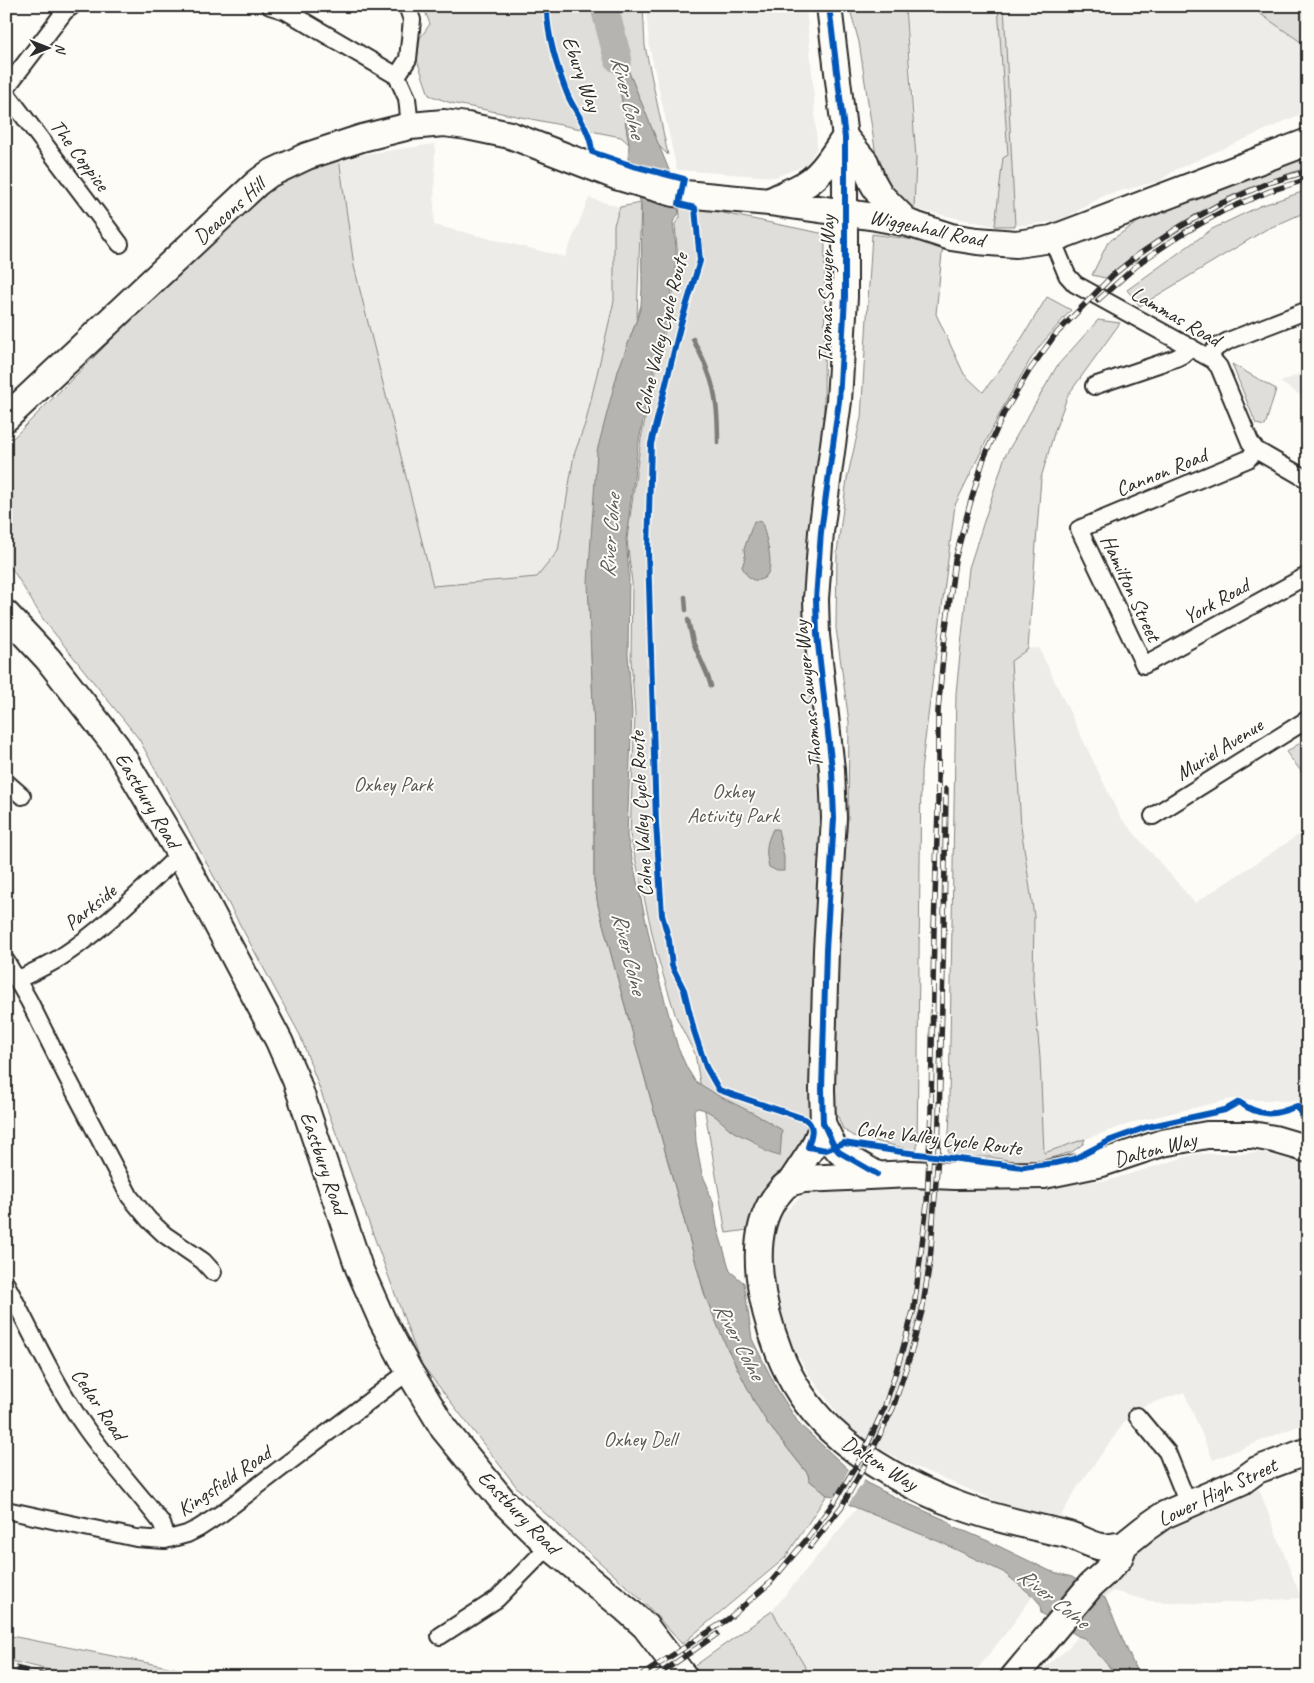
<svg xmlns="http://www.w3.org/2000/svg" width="1314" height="1683" font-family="Caveat,sans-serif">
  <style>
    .built { fill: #edece8 }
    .green { fill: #dfdeda; stroke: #858482 }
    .water { fill: #b5b4b1; stroke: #7e7d7b }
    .pier { fill: #fdfcf7 }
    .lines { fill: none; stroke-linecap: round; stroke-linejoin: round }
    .stream { stroke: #7e7d7b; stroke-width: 4.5 }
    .river { stroke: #b5b4b1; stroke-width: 28 }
    .street-casing { stroke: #2b2b2b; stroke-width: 20 }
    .secondary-casing { stroke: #2b2b2b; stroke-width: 28 }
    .primary-casing { stroke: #2b2b2b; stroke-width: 30 }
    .street { stroke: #fdfcf7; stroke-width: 16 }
    .secondary { stroke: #fdfcf7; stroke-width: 24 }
    .primary { stroke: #fdfcf7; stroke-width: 26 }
    .rail-casing { stroke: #2b2b2b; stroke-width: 5.5 }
    .rail { stroke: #fdfcf7; stroke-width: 4; stroke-dasharray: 11; stroke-linecap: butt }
    .cycleway-casing { stroke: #fdfcf7; stroke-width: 9 }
    .cycleway { stroke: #0057b8; stroke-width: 6 }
    .labels { text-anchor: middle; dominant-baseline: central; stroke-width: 4; stroke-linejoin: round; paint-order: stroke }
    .street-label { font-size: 21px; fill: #2b2b2b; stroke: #fdfcf7 }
    .park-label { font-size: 21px; fill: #585857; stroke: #fdfcf7 }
    .water-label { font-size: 22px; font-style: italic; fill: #5b5b5a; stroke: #fdfcf7 }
  </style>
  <rect width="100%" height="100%" fill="#fdfcf7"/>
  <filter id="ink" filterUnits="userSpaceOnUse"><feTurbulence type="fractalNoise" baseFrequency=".02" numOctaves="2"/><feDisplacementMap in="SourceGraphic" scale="10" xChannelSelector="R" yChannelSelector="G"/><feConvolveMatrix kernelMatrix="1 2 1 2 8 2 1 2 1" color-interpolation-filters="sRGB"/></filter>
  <g filter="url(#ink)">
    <path class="built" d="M646 6H806L813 84 817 147 807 165 775 177 677 170 649 45Z
      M906 6H998L1008 156 1003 159 995 226 914 209 916 158 913 92Z
      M1004 6H1249L1308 47V111L1175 170 1160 181 1105 195 1060 221 1015 226Z
      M435 144 434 225 565 257 589 198 620 207 614 225V301L586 421 574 455 558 551 537 577 433 586 354 266 339 158Z
      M1308 371V400L1280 382Z
      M1039 648 1120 817 1195 903 1308 829V1114L1297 1101 1232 1099 1138 1121 1044 1153 1040 1058 1033 979 1034 916 1021 827 1011 661 1028 649Z
      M1263 1153 1308 1165V1422L1213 1460 1184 1392 1134 1409 1077 1488 1055 1526 902 1461 851 1432 808 1373 783 1328 768 1263 775 1222 808 1189 1106 1181 1196 1154Z
      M1259 1489 1301 1598 1210 1604 1150 1601 1113 1591 1105 1598 1095 1592 1164 1530Z
      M858 1507 940 1542 1003 1572 1033 1596 1009 1629 971 1677H811L772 1611Z
      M1078 1636 1084 1638 1118 1677H1036L1044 1667 1065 1651Z"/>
    <path class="green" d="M423 6H643L645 46 668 155 658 145 610 26 629 144 621 137 451 103 429 95 417 60 420 38 430 24Z
      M849 6H905L916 158 914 209 900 203 879 176 859 42Z
      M998 6H1004L1015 226H995L1003 158 1008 155Z
      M1249 6H1308V47Z
      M1308 151V167C1282 176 1257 184 1233 195 1186 216 1145 247 1105 278L1092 275 1108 242 1153 212H1168V205Z
      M339 158 354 266 433 586 537 577 558 551 574 455 586 421 614 301V225L620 207 641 203 637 319 629 341 591 652 594 730V880L598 905 619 984 705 1296 754 1401 768 1424 808 1474 809 1480 827 1495 785 1558 682 1644 643 1601 519 1490 420 1362 300 1035 139 739 43 619 11 567 6 563V445L222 229 282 173Z
      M1308 190V211L1265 230 1140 306 1127 290 1212 229 1260 206Z
      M679 204 825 234 824 411 819 495 826 758 814 1115 802 1157 773 1177 755 1229 726 1233 695 1054 676 1017 657 955 630 835 635 714 631 659 632 583 627 539 641 439 658 356 663 349V340L676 280 678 259 675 224 680 217Z
      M872 234 943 244 936 314 964 374 983 392 1014 351 1047 297 1071 310 1039 347 1029 362 1002 409 955 505 921 771 917 1151 853 1136 843 1129 834 1107 838 938 848 818 849 722 836 628 837 553 847 479 861 418Z
      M1098 320 1120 323 1068 395 1055 430 1041 478 1028 649 1011 661 1021 827 1034 916 1033 979 1040 1058 1044 1153 1085 1139 1083 1144 1072 1152 1039 1161H1014L990 1157H969L948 1153 950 1112 949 1100 956 693 969 568 1005 456 1057 366Z
      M1232 364 1276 389 1265 426 1256 424Z
      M1308 738V780L1286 752Z
      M772 1611 811 1677H700L693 1667Z
      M6 1635 199 1673 221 1677H81L6 1660Z"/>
    <path class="water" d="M609 23 669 170 679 213 673 222 676 248V272L661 340 662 348 656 356 638 446 626 539 629 573 628 654 632 712 627 836 658 976 678 1048 687 1068 695 1081 719 1096 755 1114 782 1130 780 1156C763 1152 765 1150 753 1141 747 1137 740 1136 734 1132 722 1124 714 1111 698 1108L694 1110 696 1142 702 1174 708 1187V1194L713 1201 717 1227 730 1271 744 1283 752 1339 777 1389 799 1424 850 1471 871 1485 904 1502 948 1521 954 1528 967 1532 988 1541 1050 1571 1072 1577 1105 1598 1139 1677H1118L1084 1638 1078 1636 1041 1613 1040 1604 1033 1596 1003 1572 940 1542 852 1506 833 1496 827 1495 809 1480 808 1474 768 1424 754 1401 727 1348 705 1296 619 984 598 905 594 880V730L588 582 597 451 618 371 637 319 641 305 642 288 641 204 628 160 629 144Z
      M754 521 762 522C765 536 780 576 759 580 750 582 746 574 742 567L745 558 744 549Z
      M773 829H778L784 857V871H777L769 867C765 850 766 844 773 829Z"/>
    <path class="pier" d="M850 1467 866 1478 847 1506 832 1498 839 1489Z"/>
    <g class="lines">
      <path class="stream" d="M693 339C698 350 704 360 708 372 717 394 718 419 718 443
        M685 597 686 610
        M688 620 693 642 707 674 711 686"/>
      <path class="river" d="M604 6 618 59"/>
      <g class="street-casing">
        <path id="street" d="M270 6 286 11 397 76 407 98 410 126
          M397 76 408 59 412 20 407 6
          M6 88 65 11 72 6
          M6 93 120 244
          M1052 239 1067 275 1075 284 1213 360 1219 367 1250 442 1256 450 1308 480
          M1208 357 1217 347 1228 341 1308 310
          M1094 386 1176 358 1182 355 1191 347
          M1256 450 1248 459 1079 529 1144 665 1308 575
          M6 782 22 796
          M1153 816 1308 719
          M6 961 17 980C31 973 47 966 61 957 105 928 142 890 180 854
          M17 980 29 1001 67 1077 130 1197 149 1220 165 1235 203 1261 213 1272
          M6 1284C32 1333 55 1385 87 1430 110 1462 137 1491 161 1522L164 1529 165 1540
          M1137 1416 1167 1452 1188 1504
          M6 1510 136 1538 165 1540 187 1534 199 1528 222 1513 409 1371
          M440 1636 497 1599 549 1546"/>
      </g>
      <g class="secondary-casing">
        <path id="secondary" d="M829 6 845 138V297L839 401 821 532 816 599 817 635 832 769 834 818 826 950 822 1089 823 1123 834 1146 839 1152 877 1174
          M790 1182 813 1147 823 1123"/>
      </g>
      <g class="primary-casing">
        <path id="primary" d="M769 202C780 196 793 191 804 185 822 175 833 155 845 138L865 162 872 181 880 195 908 223
          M6 418 257 183 269 174 307 156 362 138 410 126 444 123 467 126 510 135 616 176 674 193 769 202 876 217 908 223 951 237 977 241 1016 244 1052 239 1308 142
          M6 614 48 659 116 746 180 854 279 1041 296 1080 359 1268 382 1320 409 1371 444 1429 503 1501 549 1546 626 1609 645 1626 684 1677
          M1124 1545C1117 1546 1109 1548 1102 1547 1090 1545 1078 1537 1066 1534 1031 1526 995 1519 960 1506 918 1491 863 1461 831 1430 809 1409 790 1381 779 1352 762 1308 746 1240 774 1199 778 1194 784 1185 790 1183 794 1181 800 1180 804 1179L911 1174 955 1176 1044 1175 1102 1163 1162 1143 1207 1135H1252L1274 1139 1308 1149
          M1014 1677 1091 1585 1109 1569 1119 1558 1124 1545 1144 1529 1164 1515 1242 1481 1257 1470 1308 1451"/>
      </g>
      <use href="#street" class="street"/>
      <use href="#secondary" class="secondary"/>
      <use href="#primary" class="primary"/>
      <g class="rail-casing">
        <path id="rail" d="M1098 300 1142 261 1182 234 1223 211 1270 191 1308 179
          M810 1547 842 1506 867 1461 893 1408 910 1356 922 1311 930 1261 938 1155 944 929 946 789
          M6 1666 53 1677
          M639 1677 728 1619 770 1583 807 1539 834 1502 862 1456 885 1406 902 1352 914 1308 927 1204 931 1111 934 929 938 808V711L945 635 955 560 970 504 984 458 1004 413 1029 371 1055 335 1113 275 1138 255 1178 228 1220 204 1268 183 1308 171
          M655 1677 717 1634"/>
      </g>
      <use href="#rail" class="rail"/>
      <g class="cycleway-casing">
        <path id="cycleway" d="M547 6C546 33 558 71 568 96 576 113 591 132 592 152L630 165 684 179 679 204 695 208 700 261 681 323 651 444 648 550 656 823 662 915 669 940 672 966 684 990 694 1031 706 1067 719 1090 805 1119C816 1126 811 1136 808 1147L826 1150 844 1143 902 1152 1023 1167 1056 1163 1074 1159 1111 1140 1147 1127 1225 1110 1239 1102C1260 1117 1274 1116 1297 1106L1308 1127
          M829 6 845 138V297L839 401 821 532 816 599 817 635 832 769 834 818 826 950 822 1089 823 1123 834 1146 839 1152 877 1174"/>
      </g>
      <use href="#cycleway" class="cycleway"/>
    </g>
  </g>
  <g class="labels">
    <g class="street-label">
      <text transform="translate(582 74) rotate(70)">Ebury Way</text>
      <text transform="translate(80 155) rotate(53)">The Coppice</text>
      <text transform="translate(229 211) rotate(-42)">Deacons Hill</text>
      <text transform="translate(927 228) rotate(12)">Wiggenhall Road</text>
      <text transform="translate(826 289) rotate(-89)">Thomas Sawyer Way</text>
      <text transform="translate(1176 316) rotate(30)">Lammas Road</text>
      <text transform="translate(661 334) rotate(-76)">Colne Valley Cycle Route</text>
      <text transform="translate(1161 472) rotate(-22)">Cannon Road</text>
      <text transform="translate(1131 588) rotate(65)">Hamilton Street</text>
      <text transform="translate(1216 601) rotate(-29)">York Road</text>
      <text transform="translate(808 694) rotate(-96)">Thomas Sawyer Way</text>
      <text transform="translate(1219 749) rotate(-32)">Muriel Avenue</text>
      <text transform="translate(148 800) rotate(59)">Eastbury Road</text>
      <text transform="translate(641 814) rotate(-93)">Colne Valley Cycle Route</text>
      <text transform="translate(90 907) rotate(-39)">Parkside</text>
      <text transform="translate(939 1138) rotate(7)">Colne Valley Cycle Route</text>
      <text transform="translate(1155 1149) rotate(-15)">Dalton Way</text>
      <text transform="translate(324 1163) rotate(71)">Eastbury Road</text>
      <text transform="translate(99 1404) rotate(56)">Cedar Road</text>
      <text transform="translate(880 1463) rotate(32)">Dalton Way</text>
      <text transform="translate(224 1481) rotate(-34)">Kingsfield Road</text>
      <text transform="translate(1217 1492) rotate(-26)">Lower High Street</text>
      <text transform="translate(519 1512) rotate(46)">Eastbury Road</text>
    </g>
    <g class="park-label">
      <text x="393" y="784">Oxhey Park</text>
      <text x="733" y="791">Oxhey<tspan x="733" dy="24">Activity Park</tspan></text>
      <text x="640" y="1439">Oxhey Dell</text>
    </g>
    <g class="water-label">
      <text transform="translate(628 97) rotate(76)">River Colne</text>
      <text transform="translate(610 536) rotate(-86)">River Colne</text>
      <text transform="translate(629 953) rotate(76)">River Colne</text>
      <text transform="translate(739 1341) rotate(62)">River Colne</text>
      <text transform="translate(1053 1598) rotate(38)">River Colne</text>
    </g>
  </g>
  <rect width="1314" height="1683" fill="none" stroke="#fdfcf7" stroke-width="25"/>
  <rect x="12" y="12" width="1289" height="1658" fill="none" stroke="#2b2b2b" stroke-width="2" filter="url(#ink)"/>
  <g transform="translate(48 48) rotate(90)" stroke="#fdfcf7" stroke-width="4" paint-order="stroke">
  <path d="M0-4L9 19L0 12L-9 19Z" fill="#2b2b2b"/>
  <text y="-8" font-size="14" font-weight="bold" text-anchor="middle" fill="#2b2b2b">N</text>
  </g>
</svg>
